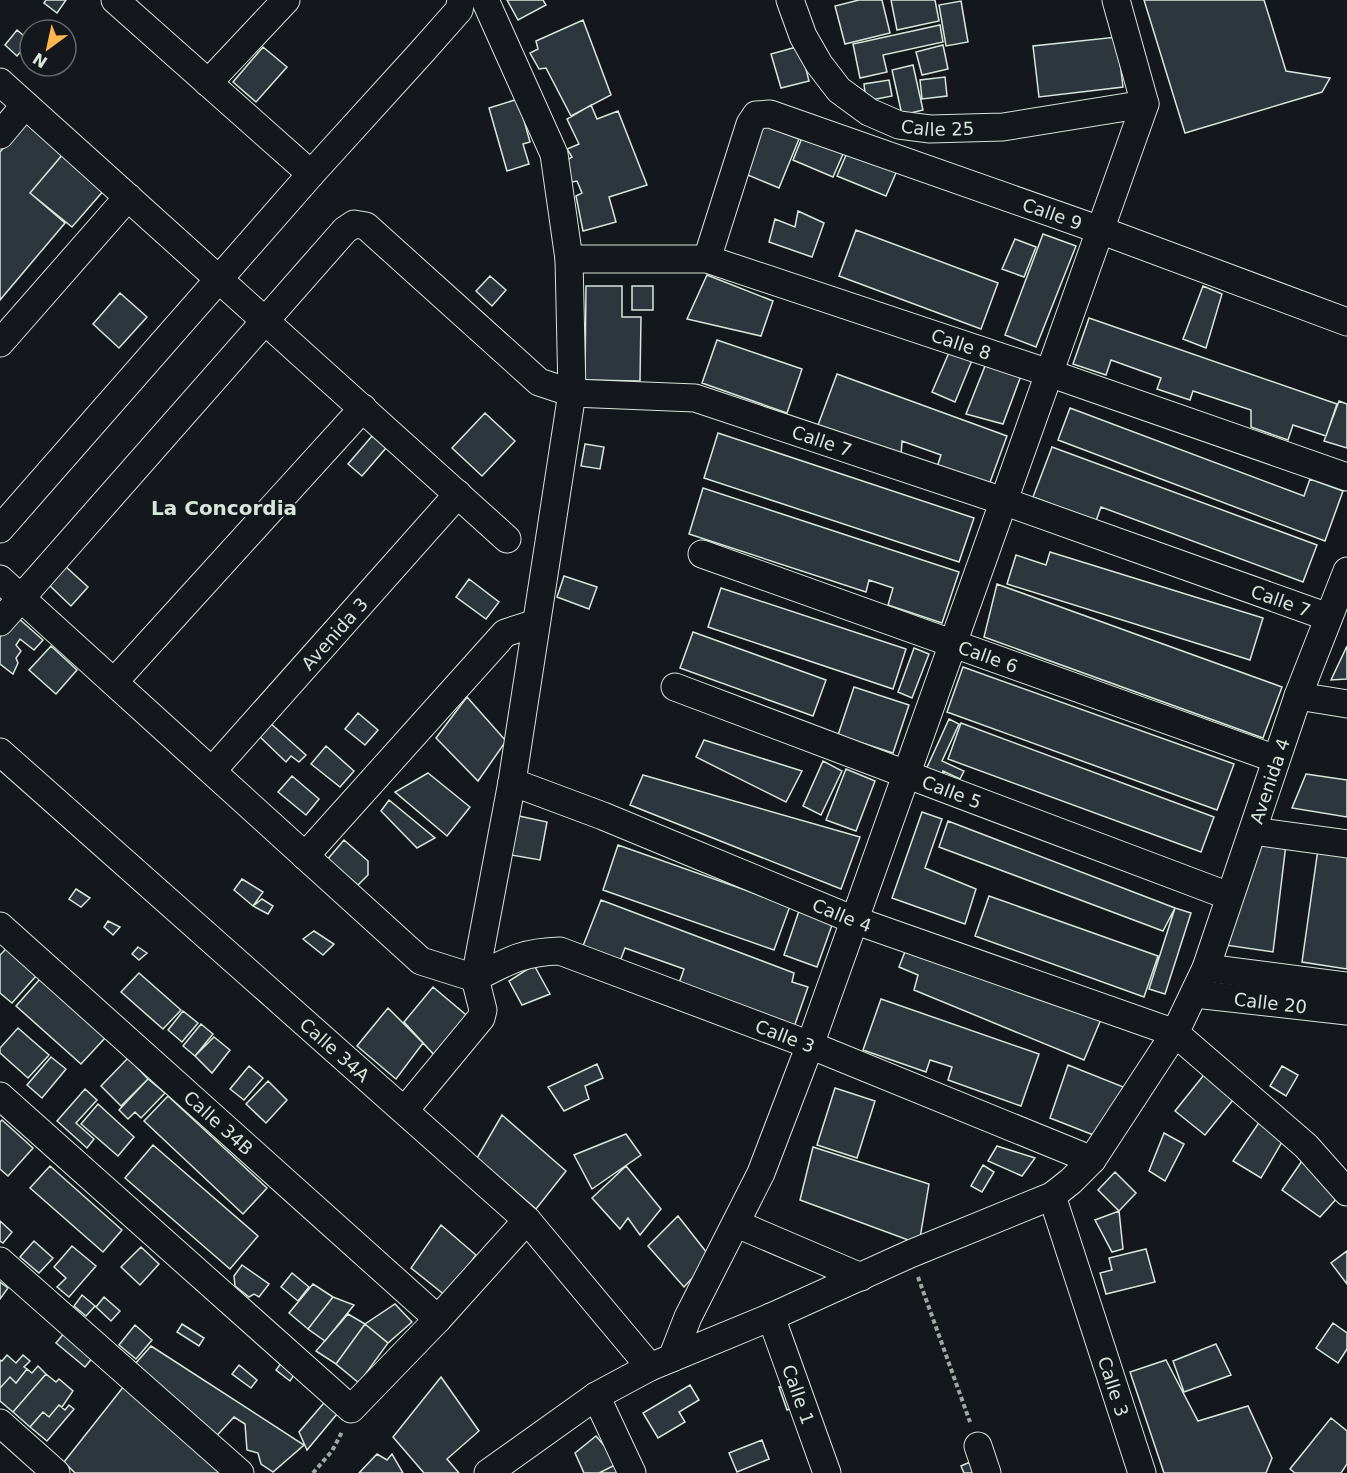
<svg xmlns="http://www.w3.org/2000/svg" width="1347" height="1473" font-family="'DejaVu Sans',sans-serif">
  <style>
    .building { fill: #2c363c; stroke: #d8e6dc; stroke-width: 1.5 }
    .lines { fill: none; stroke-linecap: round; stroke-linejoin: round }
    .minor-casing { stroke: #d8e6dc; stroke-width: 29 }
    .path { stroke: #9da8a2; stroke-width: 4; stroke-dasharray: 4.5 3; stroke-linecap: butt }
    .minor { stroke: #14181c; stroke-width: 27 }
    .labels { text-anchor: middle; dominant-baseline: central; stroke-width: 4.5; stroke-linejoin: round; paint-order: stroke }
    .street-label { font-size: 18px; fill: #d8e6dc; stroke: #14181c }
    .neighbourhood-label { font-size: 20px; font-weight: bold; fill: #d8e6dc; stroke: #14181c }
  </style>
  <rect width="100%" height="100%" fill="#14181c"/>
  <path class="building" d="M46 0H66L57 13 44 3Z
    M507 0H543L546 5 518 20Z
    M859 0H882L890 33 845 44 835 6Z
    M891 0H935L939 21 897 30Z
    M1144 0H1264L1286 71 1330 78 1322 92 1185 133Z
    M961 1 968 42 946 46 939 5Z
    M583 20 611 95 571 116 546 68 539 69 530 53 538 49 536 41Z
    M940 25 943 42 883 55 887 72 860 78 853 44Z
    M17 30 30 41 17 56 5 45Z
    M1117 37 1123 87 1039 97 1033 46Z
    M943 45 948 69 922 75 916 52Z
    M800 46 809 81 781 88 771 54Z
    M263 47 287 67 256 102 233 82Z
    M913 65 923 110 902 115 892 70Z
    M945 77 947 96 922 99 920 80Z
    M889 80 892 96 866 101 864 84Z
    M518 99 530 142 523 144 529 164 507 171 489 108Z
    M591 105 597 119 618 111 647 185 609 197 616 222 583 231 576 196 582 193 577 181 572 182 564 162 572 157 567 149 579 144 567 119Z
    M756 122 799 139 779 188 736 170Z
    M25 123 63 154 30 193 65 223 0 300V152Z
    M806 128 843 154 833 177 793 160Z
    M850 146 899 166 886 196 837 176Z
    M63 154 105 189 72 227 30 193Z
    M798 211 824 223 812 257 769 242 775 219 795 227Z
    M856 230 998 283 981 329 839 276Z
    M1043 234 1076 246 1036 347 1005 335Z
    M1015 239 1036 247 1024 277 1002 269Z
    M707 275 773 301 761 336 687 319Z
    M490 276 506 290 492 306 476 291Z
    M586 286H622V317H641L640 381 585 380Z
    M632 286H653V310H632Z
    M1203 286 1222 294 1206 348 1183 339Z
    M120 293 147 317 119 348 93 324Z
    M1089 318 1337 404 1326 436 1293 425 1288 440 1251 427V410L1193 391 1190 400 1157 389 1161 378 1111 360 1106 375 1073 364Z
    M717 340 802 369 787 413 702 383Z
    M951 348 973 358 955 402 932 392Z
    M987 361 1022 373 1003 424 966 414Z
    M837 374 1007 436 989 485 937 467 941 455 902 441 901 456 818 425Z
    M1339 401 1347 404V448L1324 441Z
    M1070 408 1304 496 1310 479 1343 491 1325 541 1058 440Z
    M485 413 515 441 482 476 452 448Z
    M718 433 974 518 959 562 704 478Z
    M372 436 386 448 362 476 348 464Z
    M585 444 604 447 600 469 581 466Z
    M1052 447 1317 545 1303 582 1101 507 1096 521 1033 497Z
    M703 488 959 572 942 623 888 605 893 588 869 580 866 592 689 534Z
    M1050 552 1263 618 1250 660 1007 584 1016 555 1046 565Z
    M65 566 88 587 71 606 48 584Z
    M564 576 597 587 589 609 557 597Z
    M469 579 499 602 486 619 456 597Z
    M997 584 1282 687 1263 738 984 637Z
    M721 588 906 649 893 689 708 627Z
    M17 617 43 640 34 650 20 639 16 645 21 651 16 658 18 663 13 674 0 664V637Z
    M693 632 826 680 813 716 680 668Z
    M51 646 77 670 56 694 29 670Z
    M1347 646V679L1331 680Z
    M914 648 929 654 912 698 898 692Z
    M963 667 1234 764 1217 810 947 712Z
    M854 687 909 705 893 753 838 735Z
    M467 697 506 741 478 781 436 738Z
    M358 713 378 730 365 745 345 729Z
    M949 719 959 724 942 761 964 771 960 779 943 771 939 780 924 774Z
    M269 722 306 755 299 762 291 756 286 762 258 735Z
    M961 723 1214 817 1201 852 948 759Z
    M704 740 802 771 786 802 696 757Z
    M326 746 354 771 340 787 311 764Z
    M823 761 842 771 821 815 803 806Z
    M846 769 875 781 856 831 826 820Z
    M428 773 470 807 447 836 395 792Z
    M1306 774 1347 780V817L1292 808Z
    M643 775 860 837 841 889 630 805Z
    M292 776 319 799 306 815 278 792Z
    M389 800 435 838 417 848 381 811Z
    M922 812 942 819 925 868 976 889 965 924 892 898Z
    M519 816 547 822 540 860 511 855Z
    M948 821 1175 908 1163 931 939 847Z
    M1258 837 1286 844 1273 952 1225 945Z
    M344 840 368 861V875L358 885 327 860Z
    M618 845 790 906 774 950 603 890Z
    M1318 849 1347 853V969L1302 962Z
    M242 879 263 892 253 906 234 890Z
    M76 889 90 898 81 907 69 899Z
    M989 896 1158 956 1144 997 975 936Z
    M262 899 273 906 268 914 253 906Z
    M601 900 794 973 792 982 808 987 794 1027 678 986 684 969 625 948 619 964 581 951Z
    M802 902 836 914 817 967 784 955Z
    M1175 908 1191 913 1165 994 1149 989Z
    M108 921 120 927 113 935 104 927Z
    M314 931 334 944 323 955 303 939Z
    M908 944 1102 1017 1084 1060 914 990 918 975 899 967Z
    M138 947 147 953 139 960 132 954Z
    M6 949 36 976 12 1003 0 993V955Z
    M534 965 550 994 522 1005 509 981Z
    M139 973 181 1010 163 1029 121 992Z
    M40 979 105 1038 81 1064 16 1006Z
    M433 987 471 1019 437 1058 404 1022Z
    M881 999 1039 1054 1021 1106 948 1080 952 1067 930 1060 926 1072 863 1050Z
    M388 1008 423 1043 396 1079 357 1046Z
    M183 1011 198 1023 182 1042 168 1030Z
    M201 1024 213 1034 195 1056 183 1046Z
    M18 1028 49 1055 28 1078 0 1053V1048Z
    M214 1037 230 1050 212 1073 195 1056Z
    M51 1057 66 1069 42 1098 27 1085Z
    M128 1058 148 1079 121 1106 101 1086Z
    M597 1064 603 1078 585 1086 589 1099 564 1111 548 1087Z
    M1068 1065 1126 1088 1096 1136 1050 1118Z
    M249 1066 263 1078 244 1100 230 1089Z
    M1282 1066 1298 1075 1286 1096 1270 1086Z
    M1207 1071 1237 1095 1205 1135 1175 1111Z
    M148 1079 165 1093 141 1118 135 1112 128 1119 119 1110Z
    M268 1081 287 1100 266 1123 246 1104Z
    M835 1088 875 1101 857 1158 817 1145Z
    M85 1089 97 1100 76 1123 94 1139 87 1148 57 1121Z
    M168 1096 267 1188 243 1214 144 1121Z
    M98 1104 134 1137 118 1156 81 1124Z
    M502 1115 566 1171 536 1209 477 1158Z
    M1262 1118 1285 1137 1261 1178 1233 1161Z
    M2 1120 33 1148 8 1176 0 1169V1122Z
    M1164 1133 1184 1144 1165 1181 1149 1171Z
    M626 1134 641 1155 592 1189 574 1155Z
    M153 1145 258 1236 230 1269 125 1178Z
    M997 1146 1035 1158 1022 1176 988 1161Z
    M813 1147 929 1184 919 1244 800 1200Z
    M1302 1161 1339 1196 1320 1217 1282 1190Z
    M983 1165 994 1172 982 1192 971 1186Z
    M50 1166 122 1230 103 1252 30 1188Z
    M626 1166 661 1209 640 1235 628 1218 620 1229 592 1198Z
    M1115 1172 1136 1193 1119 1211 1098 1190Z
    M1119 1211 1123 1249 1112 1252 1095 1220Z
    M678 1216 711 1258 684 1287 648 1246Z
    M0 1221 12 1232 3 1243 0 1241Z
    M441 1225 476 1255 446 1296 411 1268Z
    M34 1241 53 1258 39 1273 20 1257Z
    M72 1246 96 1266 69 1297 57 1287 66 1278 54 1267Z
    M141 1247 159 1264 140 1285 121 1267Z
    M1146 1249 1155 1282 1106 1294 1100 1273 1112 1270 1109 1258Z
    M1347 1251V1284L1331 1263Z
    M242 1265 269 1284 259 1297 254 1294 249 1297 235 1286 234 1276Z
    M292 1273 309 1287 298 1301 281 1287Z
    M0 1282 8 1288 0 1299Z
    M313 1284 333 1297 308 1329 289 1313Z
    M82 1295 95 1306 86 1316 74 1306Z
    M104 1297 120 1311 111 1321 96 1307Z
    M333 1297 354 1305 325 1341 308 1329Z
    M395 1304 412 1322 388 1343 365 1324Z
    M348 1314 365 1324 336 1364 316 1351Z
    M1333 1323 1347 1333V1349L1338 1363 1316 1348Z
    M182 1324 204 1338 199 1346 177 1332Z
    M365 1324 388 1343 359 1383 336 1364Z
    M135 1325 152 1340 136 1359 119 1345Z
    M65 1332 94 1356 85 1367 56 1343Z
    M1216 1344 1231 1375 1184 1392 1173 1361Z
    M151 1346 304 1445 273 1472 261 1464 258 1453 247 1450 245 1424 234 1417 210 1443 134 1365Z
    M7 1355 16 1363 23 1355 30 1361 24 1367 27 1369 16 1383 10 1377 0 1388V1360L2 1361Z
    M1166 1360 1198 1421 1248 1406 1272 1458 1266 1473H1164L1130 1372Z
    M282 1362 296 1372 290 1381 276 1370Z
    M239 1365 257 1380 251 1388 232 1374Z
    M38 1366 46 1374 13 1412 0 1401V1388L10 1377 16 1383 27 1369 32 1373Z
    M46 1374 56 1382 59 1379 73 1391 62 1407 59 1405 49 1417 43 1412 30 1427 13 1412Z
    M441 1377 479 1431 447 1459 459 1473H424L393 1437Z
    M690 1385 699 1400 679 1412 685 1422 658 1438 643 1413Z
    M124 1386 225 1473H75L64 1462Z
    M779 1387 790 1388 796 1407 787 1410Z
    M329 1397 342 1408 307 1450 299 1432Z
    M59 1405 65 1410 69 1405 74 1409 47 1441 30 1427 43 1412 49 1417Z
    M1331 1418 1347 1431V1464L1341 1473H1295L1290 1469Z
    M596 1436 619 1463 599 1473H584L575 1453Z
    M762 1440 769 1459 737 1472 729 1453Z
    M377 1454 387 1460 392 1454 403 1473H359Z
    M970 1462 974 1473H964L961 1466Z
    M619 1463 624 1473H599Z"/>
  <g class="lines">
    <g class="minor-casing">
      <g id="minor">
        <path d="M115 0 311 174"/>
        <path id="s1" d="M790 0 803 36 819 64 839 90 869 112 899 125 930 129 1003 127 1145 104"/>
        <path d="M0 82 507 539"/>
        <path d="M208 83 286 0"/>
        <path d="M0 135 25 105"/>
        <path id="s2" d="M569 259H707L1049 373 1347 477"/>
        <path id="s3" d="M707 259 750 124 756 115 770 114 1100 230 1347 322"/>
        <path d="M0 343 128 197"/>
        <path d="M0 529 311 174 420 54 459 10 461 0"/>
        <path id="s4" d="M702 554 1276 759"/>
        <path id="s5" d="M0 579 421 961 475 978C508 961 522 952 560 951L810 1045 1092 1160"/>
        <path id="s6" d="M0 622 345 230 354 224 366 226 539 382 572 393 695 398 1003 501 1328 617"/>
        <path d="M114 682 363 408"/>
        <path id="s7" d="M675 687 1229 896"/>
        <path d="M1298 696 1347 704"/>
        <path id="s8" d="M0 752 527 1220 650 1367"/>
        <path id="s9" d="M212 771 458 494"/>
        <path id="s10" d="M512 782 603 816 854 920 1175 1033 1306 1146 1347 1192"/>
        <path d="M1253 831 1347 844"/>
        <path d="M305 856 505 633 536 623"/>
        <path id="s11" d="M0 926 438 1319"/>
        <path d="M1206 968 1347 986"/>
        <path id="s12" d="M1195 994 1347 1011"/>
        <path d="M0 1096 351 1409 438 1319 527 1220"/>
        <path d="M405 1110 481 1018 483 1010 475 978 512 782 572 393 569 259 554 154 485 0"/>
        <path id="s13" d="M1052 1196 1142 1473"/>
        <path d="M737 1224 861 1277"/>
        <path d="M0 1261 240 1473"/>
        <path id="s14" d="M771 1317 827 1473"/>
        <path d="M672 1358 688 1317 761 1173 810 1045 1145 104 1116 0"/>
        <path d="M596 1396 632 1473"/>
        <path d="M0 1423 56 1473"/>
        <path d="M978 1446 987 1473"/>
        <path id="s15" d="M488 1473 596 1396 650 1367 771 1317 910 1254 1052 1196 1071 1181 1092 1160 1175 1033 1206 968 1298 696 1347 571"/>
      </g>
    </g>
    <path class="path" d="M918 1277 970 1422
      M313 1473 332 1451 342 1432"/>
    <use href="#minor" class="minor"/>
  </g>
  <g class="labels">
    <g class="street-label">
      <text stroke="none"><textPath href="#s1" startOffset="212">Calle 25</textPath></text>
      <text stroke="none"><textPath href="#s3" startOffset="466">Calle 9</textPath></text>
      <text stroke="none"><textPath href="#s2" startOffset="406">Calle 8</textPath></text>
      <text stroke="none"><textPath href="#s6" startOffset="1070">Calle 7</textPath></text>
      <text stroke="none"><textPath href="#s6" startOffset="1556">Calle 7</textPath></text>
      <text stroke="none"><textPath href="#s9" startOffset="184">Avenida 3</textPath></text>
      <text stroke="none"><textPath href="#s4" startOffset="304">Calle 6</textPath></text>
      <text stroke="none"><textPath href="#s15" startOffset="1106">Avenida 4</textPath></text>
      <text stroke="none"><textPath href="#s7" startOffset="296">Calle 5</textPath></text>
      <text stroke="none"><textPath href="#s10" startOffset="356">Calle 4</textPath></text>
      <text stroke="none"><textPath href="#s12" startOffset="76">Calle 20</textPath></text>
      <text stroke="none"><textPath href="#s5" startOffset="956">Calle 3</textPath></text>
      <text stroke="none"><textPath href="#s8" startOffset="448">Calle 34A</textPath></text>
      <text stroke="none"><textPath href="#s11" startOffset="294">Calle 34B</textPath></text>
      <text stroke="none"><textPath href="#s13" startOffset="200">Calle 3</textPath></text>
      <text stroke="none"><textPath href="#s14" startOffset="82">Calle 1</textPath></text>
    </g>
    <g class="neighbourhood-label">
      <text x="224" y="508">La Concordia</text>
    </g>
  </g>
  <g transform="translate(48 48) rotate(213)"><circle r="28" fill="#14181c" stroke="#626a69" stroke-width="1.5"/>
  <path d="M0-4.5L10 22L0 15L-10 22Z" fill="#ffb74d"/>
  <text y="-9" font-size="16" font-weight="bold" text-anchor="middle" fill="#d8e6dc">N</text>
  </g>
</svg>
